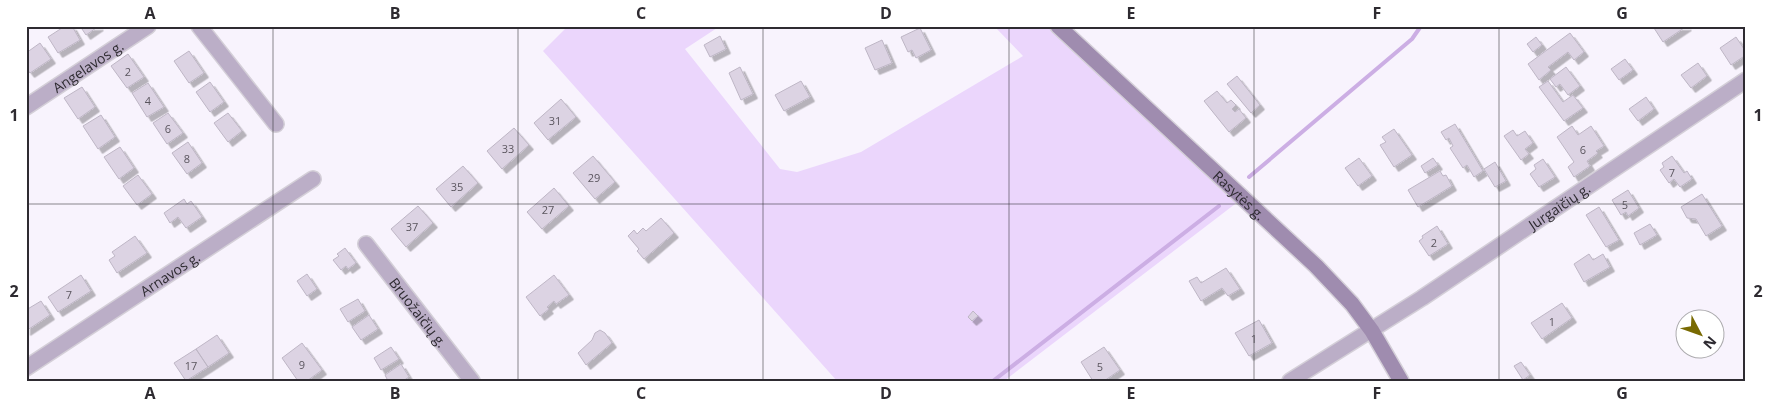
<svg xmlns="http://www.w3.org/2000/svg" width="1772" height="407" font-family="'Open Sans',sans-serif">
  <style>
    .green { fill: #ebd6fc }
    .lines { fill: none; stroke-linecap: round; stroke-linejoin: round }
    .stream { stroke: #ccaee4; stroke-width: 4 }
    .building { fill: #dcd3e3; stroke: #beb6c5; filter: url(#shadow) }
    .street-casing { stroke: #d4cfd8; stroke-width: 18 }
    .secondary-casing { stroke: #d4cfd8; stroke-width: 18 }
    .street { stroke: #bbaec7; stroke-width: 15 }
    .secondary { stroke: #9f8caf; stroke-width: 15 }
    .grid { fill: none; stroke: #2e2b31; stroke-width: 1; stroke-opacity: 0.55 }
    .labels { text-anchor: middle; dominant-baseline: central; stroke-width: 5; stroke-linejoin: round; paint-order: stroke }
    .number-label { font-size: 11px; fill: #5a555e }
    .street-label { font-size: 14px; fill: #2e2b31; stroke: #fff }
    .neatline { fill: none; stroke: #2e2b31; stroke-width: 2 }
    .grid-label { font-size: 16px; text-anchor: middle; font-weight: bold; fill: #2e2b31 }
  </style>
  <defs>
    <filter id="shadow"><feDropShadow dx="4.5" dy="4.5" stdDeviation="0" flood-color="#0004"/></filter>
  </defs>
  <rect width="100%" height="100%" fill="#f8f3fd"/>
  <path class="green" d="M568 26H720L685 49 780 169 797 172 861 152 1023 56 994 26H1047L1239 201 1004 381H837L543 51Z"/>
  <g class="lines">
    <path class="stream" d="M1249 177 1412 39 1421 26
      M993 381 1219 206"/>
  </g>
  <path class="building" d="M65 26H72L80 40 58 53 48 37Z
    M80 26H99L86 35Z
    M1656 26H1687L1663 42 1654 28Z
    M920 28 931 50 916 58 912 50 908 52 901 37Z
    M1570 33 1584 52 1574 60 1568 52 1548 67 1551 70 1539 80 1528 64Z
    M720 36 726 49 710 57 704 45Z
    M1536 37 1542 45 1533 52 1527 44Z
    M1736 37 1746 52V55L1731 65 1720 48Z
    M882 40 892 63 875 70 865 48Z
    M40 43 51 59 30 73 26 68V53Z
    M189 51 204 73 189 83 174 61Z
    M128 54 144 77 127 88 111 66Z
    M1625 59 1633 70 1619 80 1611 69Z
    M1698 63 1707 76 1691 88 1681 75Z
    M740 67 753 94 741 100 729 73Z
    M1566 67 1580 86 1568 95 1560 84 1556 87 1550 79Z
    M1237 76 1260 105 1251 113 1227 84Z
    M801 81 810 97 784 111 775 95Z
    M1548 81 1563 102 1573 95 1583 108 1564 121 1539 87Z
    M210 82 224 102 210 112 196 92Z
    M148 83 164 107 147 117 132 93Z
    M82 87 95 107 78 119 64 98Z
    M1217 91 1227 103 1231 100 1236 105 1232 109 1235 112 1239 109 1246 118 1229 132 1204 101Z
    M1646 97 1654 109 1638 121 1629 109Z
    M561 99 576 117 548 140 534 123Z
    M168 113 183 133 167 144 153 123Z
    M228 113 242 131 228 142 214 123Z
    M101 115 115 137 98 149 83 126Z
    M1455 124 1483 171 1474 177 1467 165 1463 168 1450 148 1453 146 1449 138 1446 140 1441 132Z
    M1572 126 1578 135 1591 126 1604 146 1596 151 1598 153 1587 161 1590 166 1574 177 1568 167 1574 162 1557 137Z
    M514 128 529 145 502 169 487 151Z
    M1394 129 1412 155 1394 167 1380 145 1386 142 1382 137Z
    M1513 130 1517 136 1525 131 1533 143 1525 149 1529 154 1521 160 1504 136Z
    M188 142 202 163 187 174 172 153Z
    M120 147 134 168 119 179 104 157Z
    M593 156 615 182 595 199 573 173Z
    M1672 156 1684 173 1687 171 1692 179 1680 187 1674 179 1669 183 1660 170 1664 167 1662 163Z
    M1359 158 1372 176 1358 186 1345 168Z
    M1433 158 1438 165 1425 173 1421 166Z
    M1543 159 1555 177 1539 187 1530 174 1536 169 1534 165Z
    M1495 162 1506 181 1495 187 1484 169Z
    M463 166 478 183 451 207 436 189Z
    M1440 171 1443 176 1446 175 1452 186 1418 207 1408 190Z
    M138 175 152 194 137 205 123 186Z
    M554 188 569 206 542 229 527 212Z
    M1628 190 1639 208 1628 216 1626 212 1621 215 1612 200Z
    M1702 194 1722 226 1706 236 1696 219 1687 218 1681 207Z
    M184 199 187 204 191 201 202 217 186 228 178 217 170 223 164 213Z
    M418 206 433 223 406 247 391 229Z
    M1599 207 1619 240 1606 247 1586 215Z
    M661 218 674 233 644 259 637 251 639 249 628 236 634 230 637 234 643 228 646 231Z
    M1650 224 1657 235 1640 245 1634 233Z
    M1437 226 1448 244 1429 256 1419 241 1423 238 1422 236Z
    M135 236 147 253 117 273 109 260 115 256 112 252Z
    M345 248 356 263 348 269 346 266 341 270 333 260 339 256 337 254Z
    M1589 254 1593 260 1603 254 1610 267 1584 282 1574 264Z
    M1226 268 1240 289 1228 296 1222 288 1201 301 1189 281 1197 277 1201 283Z
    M307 274 317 289 307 296 297 281Z
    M81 275 91 291 58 312 48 297Z
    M554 275 569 295 556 304 554 301 547 307 549 309 540 316 526 297Z
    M358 299 365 311 348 322 340 309Z
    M41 301 50 315 26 331V310Z
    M1562 303 1572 318 1542 339 1531 323Z
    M973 311 978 316 972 321 968 317Z
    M369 315 378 329 361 340 352 327Z
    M1259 320 1272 343 1249 356 1235 333Z
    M600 330 605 333 612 343 586 365 578 353 592 340 595 333Z
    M217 335 229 353 208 367 196 349Z
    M302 343 322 370 307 381H298L282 358Z
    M391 347 399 359 381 370 374 358Z
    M1104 347 1120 370 1104 381H1093L1081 362Z
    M196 349 208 367 186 381 174 363Z
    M1521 362 1530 375 1523 380 1514 366Z
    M401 364 409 377 403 381H388L385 375Z"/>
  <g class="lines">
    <g class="street-casing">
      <g id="street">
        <path d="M199 26 276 124"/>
        <path id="s1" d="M26 107 148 26"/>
        <path id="s2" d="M366 244 472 381"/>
        <path id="s3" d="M26 368 313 179"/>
        <path id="s4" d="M1290 381 1422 298 1746 80"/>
      </g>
    </g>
    <g class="secondary-casing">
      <g id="secondary">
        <path id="s5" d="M1058 26 1316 266 1352 304 1372 331 1401 381"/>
      </g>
    </g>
    <use href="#street" class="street"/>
    <use href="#secondary" class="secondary"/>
  </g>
  <path class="grid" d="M273 26V381M518 26V381M763 26V381M1009 26V381M1254 26V381M1499 26V381M26 204H1746"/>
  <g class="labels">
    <g class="number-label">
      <text x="128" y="71">2</text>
      <text x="148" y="100">4</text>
      <text x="555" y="120">31</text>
      <text x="168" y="128">6</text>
      <text x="508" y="148">33</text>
      <text x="1583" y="149">6</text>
      <text x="187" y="158">8</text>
      <text x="1672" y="172">7</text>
      <text x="594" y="177">29</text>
      <text x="457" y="186">35</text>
      <text x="1625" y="204">5</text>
      <text x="548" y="209">27</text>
      <text x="412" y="226">37</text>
      <text x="1434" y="242">2</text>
      <text x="69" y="294">7</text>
      <text x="1552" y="321">1</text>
      <text x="1254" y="338">1</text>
      <text x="302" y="364">9</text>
      <text x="191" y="365">17</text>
      <text x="1100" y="366">5</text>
    </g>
    <g class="street-label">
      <text stroke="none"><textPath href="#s1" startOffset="74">Angelavos g.</textPath></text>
      <text stroke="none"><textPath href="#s5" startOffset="248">Rasytės g.</textPath></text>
      <text stroke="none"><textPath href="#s4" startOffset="321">Jurgaičių g.</textPath></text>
      <text stroke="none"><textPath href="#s3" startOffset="172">Arnavos g.</textPath></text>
      <text stroke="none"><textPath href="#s2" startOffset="86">Bruožaičių g.</textPath></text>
    </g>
  </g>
  <rect width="1772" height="407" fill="none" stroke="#ffffff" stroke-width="55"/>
  <g transform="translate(1700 334) rotate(131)"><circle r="24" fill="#ffffff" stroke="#abaaad"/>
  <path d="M0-4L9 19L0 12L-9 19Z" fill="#796a02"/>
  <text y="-8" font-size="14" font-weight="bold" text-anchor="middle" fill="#2e2b31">N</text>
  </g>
  <rect x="28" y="28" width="1716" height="352" class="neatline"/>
  <g class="grid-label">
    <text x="150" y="19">A</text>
    <text x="395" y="19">B</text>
    <text x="641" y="19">C</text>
    <text x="886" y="19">D</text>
    <text x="1131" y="19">E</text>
    <text x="1377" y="19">F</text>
    <text x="1622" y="19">G</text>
    <text x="14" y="121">1</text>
    <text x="1758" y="121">1</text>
    <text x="14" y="297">2</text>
    <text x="1758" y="297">2</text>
    <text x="150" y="399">A</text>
    <text x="395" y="399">B</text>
    <text x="641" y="399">C</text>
    <text x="886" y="399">D</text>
    <text x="1131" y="399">E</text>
    <text x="1377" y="399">F</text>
    <text x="1622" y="399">G</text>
  </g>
</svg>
